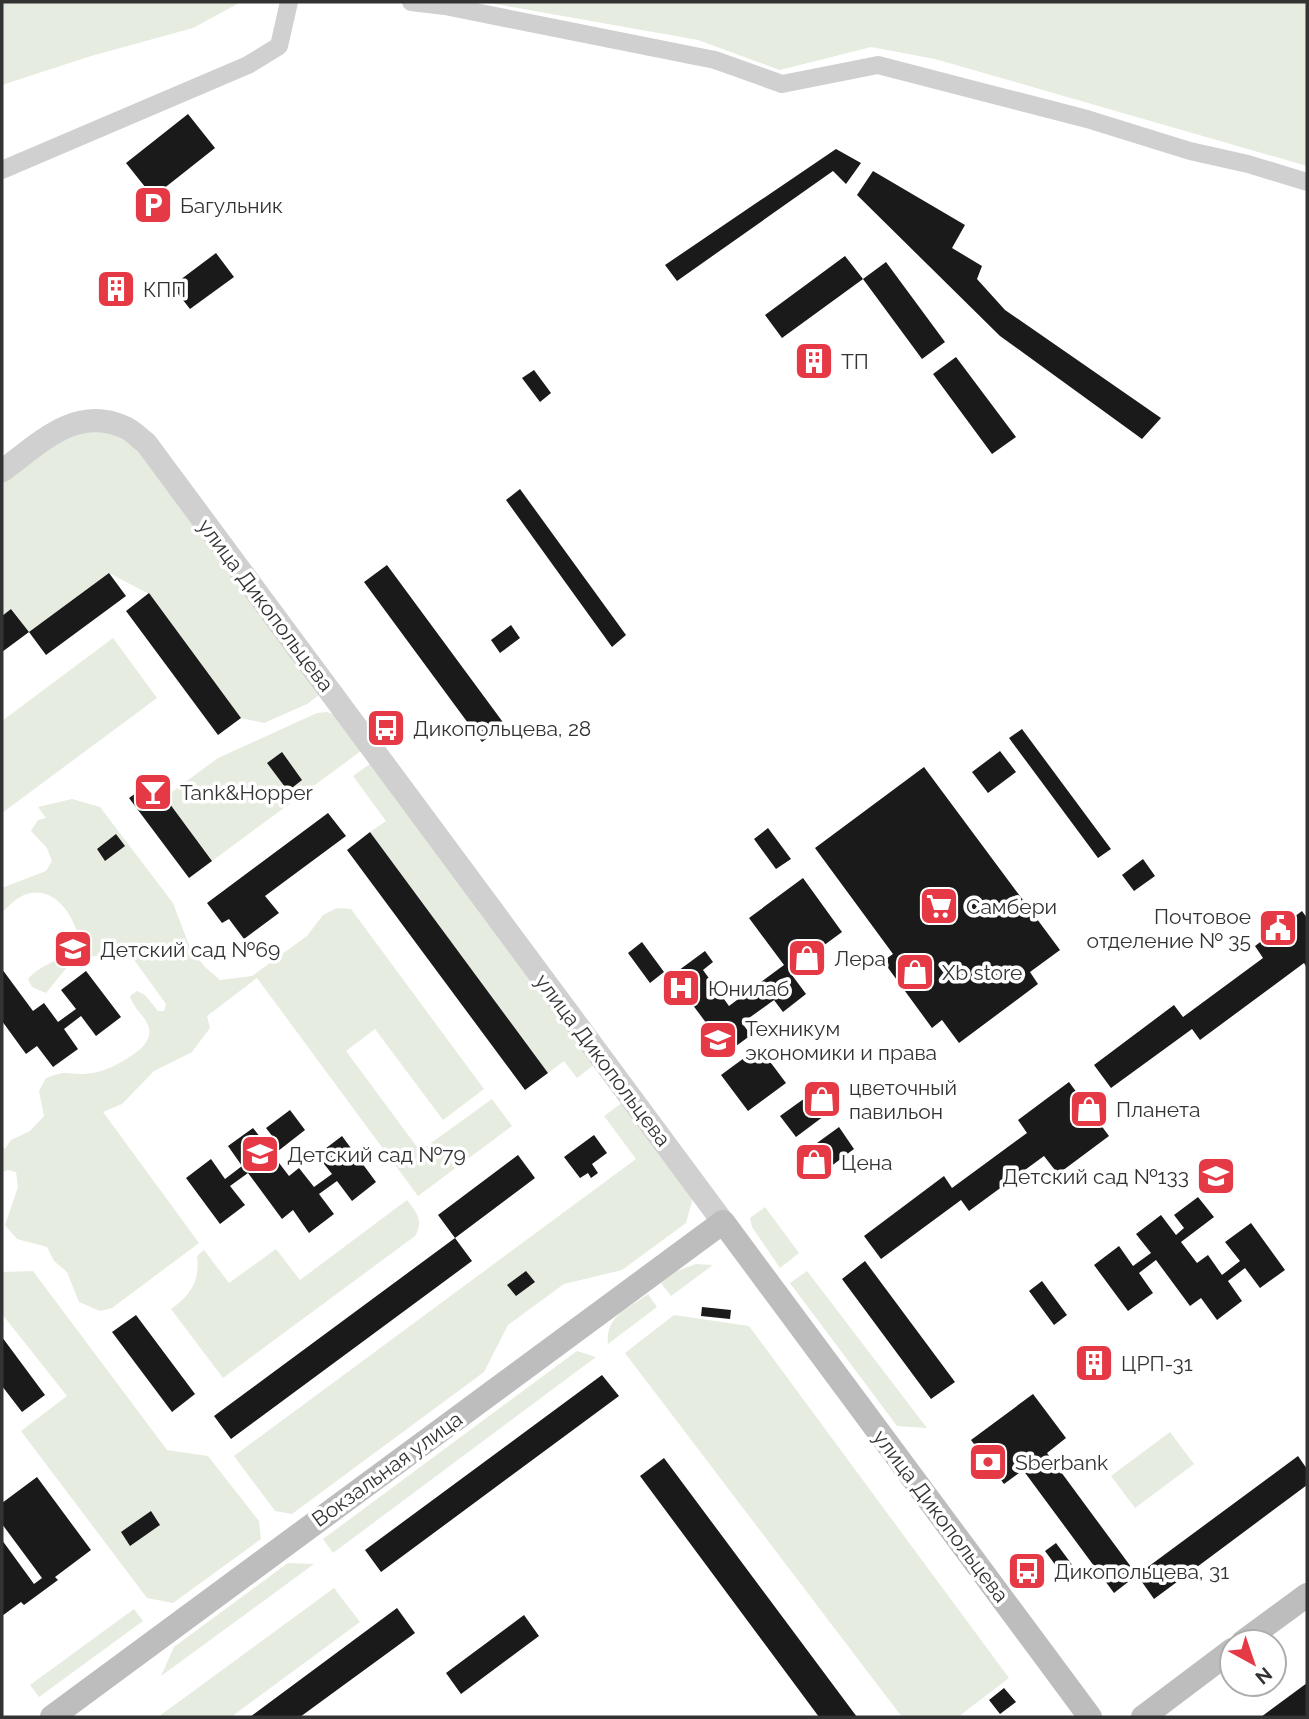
<svg xmlns="http://www.w3.org/2000/svg" width="1309" height="1719" font-family="Raleway,sans-serif">
  <style>
    .green { fill: #e6ecdf }
    .building { fill: #1a1a1a }
    .lines { fill: none; stroke-linecap: round; stroke-linejoin: round }
    .minor { stroke: #d0d0d0; stroke-width: 18 }
    .tertiary { stroke: #d0d0d0; stroke-width: 23 }
    .secondary { stroke: #bdbdbd; stroke-width: 24 }
    .labels { text-anchor: middle; dominant-baseline: central; stroke-width: 7; stroke-linejoin: round; paint-order: stroke }
    .poi-label { font-size: 21px; fill: #333; stroke: #fff; text-anchor: start }
    .street-label { font-size: 21px; fill: #333; stroke: #fff }
  </style>
  <rect width="100%" height="100%" fill="#fff"/>
  <path class="green" d="M2 2H241L193 28 91 56 2 85Z
    M484 2H1307V166L935 59 871 47 780 70 698 40Z
    M89 430C109 431 122 437 138 450L319 695 307 704 264 723 241 718 149 594 109 573 29 632 12 609 2 616V479L64 440Z
    M113 638 157 698 2 813V721Z
    M327 712 335 715 361 751 212 861 165 797 218 758 317 713Z
    M370 764 594 1065 577 1078 564 1061 548 1073 370 832 386 821 353 776Z
    M72 799 100 807 173 903 190 948 205 967 220 980 252 976 307 936 323 915 337 908 351 909 484 1089 443 1120 375 1029 346 1051 420 1151 492 1099 512 1126 418 1196 257 978 207 1016 210 1028 192 1052 154 1071 122 1104 103 1112 199 1243 112 1308 100 1311 79 1302 67 1272 54 1261 47 1247 17 1239 5 1225 18 1187 16 1172 8 1170 2 1172V1146L5 1149 11 1140 30 1131 44 1116 39 1091 46 1078C67 1070 64 1074 83 1074 105 1073 121 1063 138 1051 145 1046 151 1037 149 1028 146 1016 133 1009 130 996L137 991 145 995 158 1011H164L166 1004 132 957 86 956 68 966 46 993 32 987 28 979C41 963 63 962 79 942 76 917 54 883 24 895 16 898 8 907 2 912V888L46 871 52 861 47 848 31 831 38 820 46 818 38 807Z
    M622 1103 693 1198 686 1223 622 1270 564 1284 508 1325 484 1372 292 1514 275 1511 234 1456 636 1159 604 1116Z
    M407 1200C417 1213 424 1221 415 1236L223 1378 171 1309C191 1295 200 1281 197 1256L204 1250 229 1283 276 1249 300 1280Z
    M765 1207 799 1253 780 1268 752 1227 750 1218Z
    M696 1264 713 1265 671 1296 661 1283 677 1271Z
    M33 1271 167 1450 208 1456 259 1521 261 1539 173 1603 147 1598 21 1431 67 1396 2 1314V1272Z
    M807 1271 927 1428 897 1426 790 1283Z
    M648 1294 657 1307 608 1344C605 1316 628 1309 648 1294Z
    M674 1315 749 1326 1009 1678 958 1717H902L625 1353Z
    M577 1351 596 1357 333 1553 323 1539Z
    M1170 1432 1194 1464 1135 1508 1111 1476Z
    M288 1563 314 1564 161 1676 174 1647Z
    M334 1588 360 1622 231 1717H158Z
    M134 1609 143 1621 39 1697 30 1685Z"/>
  <path class="building" d="M188 114 215 148 153 197 126 163Z
    M836 149 861 163 846 184 833 171 677 281 665 265Z
    M873 171 965 225 952 248 982 266 977 279 1005 310 1161 418 1142 439 1000 336 857 195Z
    M216 253 234 277 190 309 172 286Z
    M845 256 863 279 782 338 765 315Z
    M886 262 945 342 922 359 863 279Z
    M116 280 125 292 117 298 108 287Z
    M820 347 829 359 808 375 800 362Z
    M956 357 1016 437 992 454 933 374Z
    M534 370 551 393 540 402 522 378Z
    M520 489 626 635 612 647 506 500Z
    M387 565 505 725 482 742 364 582Z
    M109 573 126 596 46 655 29 632Z
    M149 593 241 718 218 735 126 611Z
    M11 609 29 632 2 652V616Z
    M511 625 520 638 500 653 491 640Z
    M1022 729 1111 849 1098 858 1009 738Z
    M1000 751 1016 772 988 793 972 772Z
    M282 752 302 780 288 791 267 763Z
    M924 767 1060 950 1030 972 1038 984 959 1043 942 1020 932 1028 883 961 893 954 815 848Z
    M153 781 212 861 189 878 129 798Z
    M328 813 346 836 265 896 279 913 244 939 229 919 222 923 207 903Z
    M768 828 791 859 776 869 754 839Z
    M370 832 548 1073 525 1090 347 850Z
    M116 834 125 846 105 861 97 849Z
    M1143 859 1155 876 1134 891 1122 875Z
    M803 878 842 932 789 971 806 994 783 1012 774 1000 742 1023 751 1035 728 1052 671 976 705 951 713 962 703 970 729 1006 761 982 784 965 749 918Z
    M1302 911 1307 918V968L1304 963 1200 1040 1192 1029 1111 1088 1094 1065 1174 1005 1183 1017 1263 958 1255 946Z
    M642 942 664 972 650 983 628 953Z
    M2 969 33 1011 44 1003 58 1022 76 1009 61 990 86 971 121 1017 96 1036 81 1016 64 1029 78 1049 53 1067 37 1046 26 1054 2 1021Z
    M759 1047 786 1083 748 1111 721 1075Z
    M1069 1082 1109 1136 1058 1174 1044 1156 969 1211 961 1200 881 1259 864 1236 944 1176 952 1188 1027 1133 1018 1120Z
    M819 1088 831 1104 825 1109 828 1113 796 1137 780 1116Z
    M290 1110 305 1130 273 1155 289 1176 299 1168 314 1187 332 1174 317 1155 342 1136 376 1182 352 1201 337 1181 319 1194 334 1214 309 1233 293 1210 282 1219 248 1173 230 1186 245 1205 220 1224 186 1178 211 1159 225 1179 242 1166 228 1146 253 1128 268 1147 276 1141 266 1128Z
    M839 1127 854 1149 822 1173 806 1151Z
    M594 1135 607 1153 592 1164 598 1173 591 1178 588 1173 580 1178 564 1157Z
    M518 1155 535 1178 455 1238 438 1215Z
    M1198 1197 1214 1217 1181 1242 1197 1263 1208 1255 1222 1275 1240 1261 1225 1242 1251 1223 1285 1270 1260 1288 1245 1268 1228 1281 1242 1301 1217 1320 1201 1298 1190 1306 1156 1260 1139 1273 1153 1293 1128 1311 1094 1265 1119 1246 1133 1266 1151 1253 1136 1234 1161 1215 1176 1235 1184 1228 1174 1215Z
    M455 1238 472 1261 231 1439 214 1416Z
    M865 1261 955 1382 931 1399 842 1279Z
    M526 1271 535 1282 516 1296 507 1285Z
    M1042 1281 1067 1315 1054 1325 1029 1291Z
    M702 1307 731 1310 730 1319 701 1316Z
    M136 1315 195 1394 172 1412 112 1332Z
    M2 1337 45 1395 22 1412 2 1386Z
    M1092 1347 1109 1370 1096 1379 1079 1357Z
    M602 1375 619 1396 381 1572 365 1550Z
    M1033 1394 1066 1438 1047 1453 1137 1575 1114 1593 1023 1470 1004 1484 971 1440Z
    M1298 1456 1307 1469V1485L1154 1599 1137 1575Z
    M664 1458 857 1717H819L640 1476Z
    M37 1477 91 1550 55 1577 58 1580 24 1605 21 1602 2 1616V1540L34 1584 42 1578 2 1524V1503Z
    M151 1511 160 1525 130 1546 121 1532Z
    M1056 1543 1073 1566 1062 1574 1045 1551Z
    M397 1608 415 1633 300 1717H250Z
    M524 1615 539 1636 461 1694 446 1673Z
    M1307 1683V1717H1261Z
    M1004 1688 1016 1702 1000 1714 989 1700Z"/>
  <g class="lines">
    <path class="minor" d="M411 2 445 6 715 60 782 84 878 65 1087 119 1190 151 1248 164 1307 182
      M2 170 248 65 279 46 289 2"/>
    <path class="tertiary" d="M2 471C39 444 75 405 124 427 132 430 139 438 146 443L723 1222"/>
    <path class="secondary" d="M1243 1642 1307 1595
      M52 1717 723 1222 1090 1717
      M1143 1717 1232 1650"/>
  </g>
  <defs>
    <g id="parking-square" transform="scale(2.0125)"><rect x="-9" y="-9" width="18" height="18" rx="4" fill="#e63946" stroke="#fff"/><path d="M-3.5-5.5H1a3.5 3.5 0 0 1 0 7H-1V5.5H-3.5ZM-1-3.4V-.6H.8a1.4 1.4 0 0 0 0-2.8Z" fill="#fff"/></g>
    <g id="building-square" transform="scale(2.0125)"><rect x="-9" y="-9" width="18" height="18" rx="4" fill="#e63946" stroke="#fff"/><path d="M-4-6H4V6H1V3H-1V6H-4ZM-2.5-4.3h1.7v1.8h-1.7ZM.8-4.3h1.7v1.8H.8ZM-2.5-1h1.7V.8h-1.7ZM.8-1h1.7V.8H.8Z" fill="#fff"/></g>
    <g id="bus-square" transform="scale(2.0125)"><rect x="-9" y="-9" width="18" height="18" rx="4" fill="#e63946" stroke="#fff"/><path d="M-5-6H5V4H4V6H2V4H-2V6H-4V4H-5ZM-3.5-4V0h7V-4ZM-3.5 1.2v1.5H-2V1.2ZM2 1.2v1.5H3.5V1.2Z" fill="#fff"/></g>
    <g id="bar-square" transform="scale(2.0125)"><rect x="-9" y="-9" width="18" height="18" rx="4" fill="#e63946" stroke="#fff"/><path d="M-6-5H6L.8 .8V4.5H3.5V6h-7V4.5H-.8V.8Z" fill="#fff"/></g>
    <g id="supermarket-square" transform="scale(2.0125)"><rect x="-9" y="-9" width="18" height="18" rx="4" fill="#e63946" stroke="#fff"/><path d="M-6-5.5h2.5l.6 2H6L4.5 2H-2.5L-4.4-4H-6ZM-1.5 3.2a1.3 1.3 0 1 0 .1 0ZM3 3.2a1.3 1.3 0 1 0 .1 0Z" fill="#fff"/></g>
    <g id="civic-square" transform="scale(2.0125)"><rect x="-9" y="-9" width="18" height="18" rx="4" fill="#e63946" stroke="#fff"/><path d="M-.6-6.5H3V-4.5H.6V-3L4-1V1h2V6H-6V1h2V-1L-.6-3ZM-1.2 2.5V6h2.4V2.5Z" fill="#fff"/></g>
    <g id="school-square" transform="scale(2.0125)"><rect x="-9" y="-9" width="18" height="18" rx="4" fill="#e63946" stroke="#fff"/><path d="M0-5L7-2L0 1L-7-2ZM-4 1L0 2.5L4 1V4Q0 6-4 4Z" fill="#fff"/></g>
    <g id="shop-square" transform="scale(2.0125)"><rect x="-9" y="-9" width="18" height="18" rx="4" fill="#e63946" stroke="#fff"/><path d="M-5-2.5h2.3a2.7 3.5 0 0 1 5.4 0H5L5.5 6h-11ZM-1.5-2.5h3a1.5 2.3 0 0 0-3 0Z" fill="#fff"/></g>
    <g id="hospital-square" transform="scale(2.0125)"><rect x="-9" y="-9" width="18" height="18" rx="4" fill="#e63946" stroke="#fff"/><path d="M-5-5h3v3.5h4V-5h3V5h-3V1.5h-4V5h-3Z" fill="#fff"/></g>
    <g id="university-square" transform="scale(2.0125)"><rect x="-9" y="-9" width="18" height="18" rx="4" fill="#e63946" stroke="#fff"/><path d="M0-5L7-2L0 1L-7-2ZM-4 1L0 2.5L4 1V4Q0 6-4 4Z" fill="#fff"/></g>
    <g id="bank-square" transform="scale(2.0125)"><rect x="-9" y="-9" width="18" height="18" rx="4" fill="#e63946" stroke="#fff"/><path d="M-6-4H6V4H-6ZM0-2.3a2.3 2.3 0 1 0 0 4.6a2.3 2.3 0 1 0 0-4.6Z" fill="#fff"/></g>
  </defs>
  <g fill-rule="evenodd">
    <use href="#parking-square" x="153" y="205"/>
    <use href="#building-square" x="116" y="289"/>
    <use href="#building-square" x="814" y="361"/>
    <use href="#bus-square" x="386" y="728"/>
    <use href="#bar-square" x="153" y="792"/>
    <use href="#supermarket-square" x="939" y="906"/>
    <use href="#civic-square" x="1278" y="928"/>
    <use href="#school-square" x="73" y="949"/>
    <use href="#shop-square" x="807" y="958"/>
    <use href="#shop-square" x="915" y="972"/>
    <use href="#hospital-square" x="681" y="988"/>
    <use href="#university-square" x="718" y="1040"/>
    <use href="#shop-square" x="822" y="1099"/>
    <use href="#shop-square" x="1089" y="1109"/>
    <use href="#school-square" x="260" y="1154"/>
    <use href="#shop-square" x="814" y="1162"/>
    <use href="#school-square" x="1216" y="1176"/>
    <use href="#building-square" x="1094" y="1363"/>
    <use href="#bank-square" x="988" y="1462"/>
    <use href="#bus-square" x="1027" y="1571"/>
  </g>
  <g class="labels">
    <g class="poi-label">
      <text x="180" y="205">Багульник</text>
      <text x="143" y="289">КПП</text>
      <text x="841" y="361">ТП</text>
      <text x="413" y="728">Дикопольцева, 28</text>
      <text x="180" y="792">Tank&amp;Hopper</text>
      <text x="966" y="906">Самбери</text>
      <text x="1251" y="916" text-anchor="end">Почтовое<tspan x="1251" dy="24">отделение № 35</tspan></text>
      <text x="100" y="949">Детский сад №69</text>
      <text x="834" y="958">Лера</text>
      <text x="942" y="972">Xb store</text>
      <text x="708" y="988">Юнилаб</text>
      <text x="745" y="1028">Техникум<tspan x="745" dy="24">экономики и права</tspan></text>
      <text x="849" y="1087">цветочный<tspan x="849" dy="24">павильон</tspan></text>
      <text x="1116" y="1109">Планета</text>
      <text x="287" y="1154">Детский сад №79</text>
      <text x="841" y="1162">Цена</text>
      <text x="1189" y="1176" text-anchor="end">Детский сад №133</text>
      <text x="1121" y="1363">ЦРП-31</text>
      <text x="1015" y="1462">Sberbank</text>
      <text x="1054" y="1571">Дикопольцева, 31</text>
    </g>
    <g class="street-label">
      <text transform="translate(266 605) rotate(53)">улица Дикопольцева</text>
      <text transform="translate(603 1060) rotate(53)">улица Дикопольцева</text>
      <text transform="translate(387 1469) rotate(-36)">Вокзальная улица</text>
      <text transform="translate(941 1516) rotate(53)">улица Дикопольцева</text>
    </g>
  </g>
  <rect width="1309" height="1719" fill="none" stroke="#333333" stroke-width="7"/>
  <g transform="translate(1253 1663) rotate(140)"><circle r="33" fill="#ffffff" stroke="#adadad" stroke-width="2"/>
  <path d="M0-5L12 26L0 18L-12 26Z" fill="#e63946"/>
  <text y="-10" font-size="19" font-weight="bold" text-anchor="middle" fill="#333333">N</text>
  </g>
</svg>
